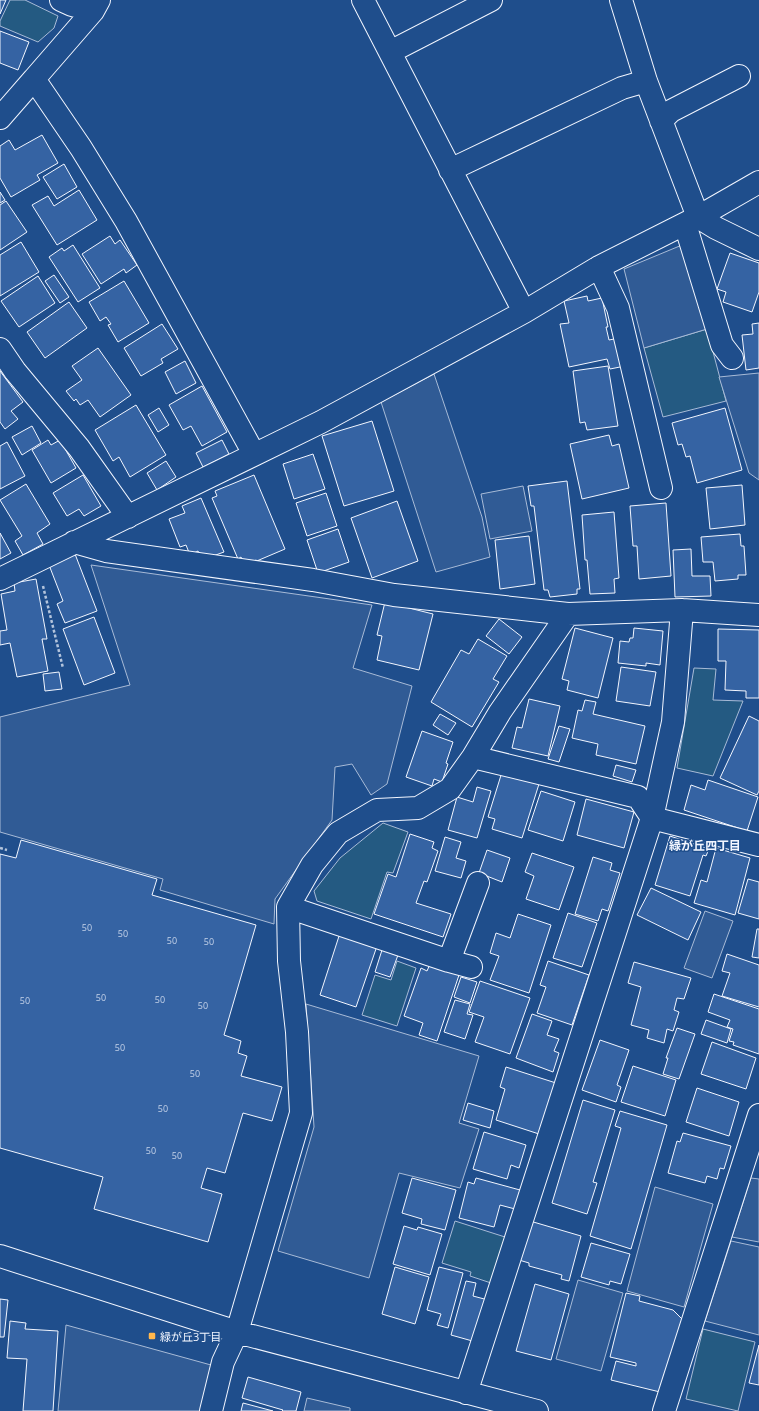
<svg xmlns="http://www.w3.org/2000/svg" width="759" height="1411" font-family="'Open Sans','Noto Sans JP',sans-serif">
  <style>
    .green { fill: #245a82; stroke: #a8bbd7 }
    .parking { fill: #305b95; stroke: #a8bbd7 }
    .building { fill: #3563a3; stroke: #f2f6ff }
    .lines { fill: none; stroke-linecap: round; stroke-linejoin: round }
    .minor-casing { stroke: #f2f6ff; stroke-width: 24 }
    .path { stroke: #b3c4dc; stroke-width: 2.5; stroke-dasharray: 3 2; stroke-linecap: butt }
    .minor { stroke: #1f4e8c; stroke-width: 22 }
    .poi-dot { fill: #ffb74d; stroke: #1f4e8c; stroke-width: 1.5 }
    .labels { text-anchor: middle; dominant-baseline: central; stroke-width: 3; stroke-linejoin: round; paint-order: stroke }
    .number-label { font-size: 9px; fill: #c3d1e8 }
    .poi-label { font-size: 11px; fill: #f2f6ff; stroke: #1f4e8c; text-anchor: start }
    .neighbourhood-label { font-size: 12px; font-weight: bold; fill: #f2f6ff; stroke: #1f4e8c }
  </style>
  <rect width="100%" height="100%" fill="#1f4e8c"/>
  <path class="green" d="M10 0H25L58 16 54 28 38 42 0 26V21Z
    M707 329 726 401 663 417 644 348Z
    M694 668 716 669 713 700 743 701 713 776 677 768Z
    M383 823 408 832 393 873 387 872 371 919 317 901 314 891 340 858Z
    M397 961 416 968 397 1026 362 1015 375 975 391 980Z
    M455 1221 505 1237 491 1283 470 1276 471 1272 442 1263Z
    M703 1329 755 1342 738 1411 686 1399Z"/>
  <path class="parking" d="M682 245 707 329 644 348 624 269Z
    M759 373V480L749 473 719 377Z
    M434 374 482 517 490 557 436 572 381 402Z
    M523 486 532 531 490 539 481 494Z
    M91 565 372 605 353 668 412 686 387 784 371 795 352 764 335 767 332 820 275 899 274 924 160 890 163 879 0 832V717L130 685Z
    M705 911 733 921 712 978 684 968Z
    M306 1004 479 1056 459 1123 479 1129 460 1188 399 1173 369 1278 278 1251 314 1127Z
    M751 1178 759 1179V1242L732 1237Z
    M655 1187 713 1204 684 1307 627 1291Z
    M731 1241 759 1247V1335L705 1321Z
    M578 1280 623 1293 601 1371 556 1359Z
    M66 1325 211 1365 203 1411H58Z
    M307 1398 350 1408V1411H304Z"/>
  <path class="building" d="M0 0H6L0 14Z
    M0 31 29 42 18 70 0 63Z
    M42 135 58 163 37 175 40 180 11 197 0 178V146L9 140 15 150Z
    M64 164 77 187 57 199 43 177Z
    M79 190 97 220 57 245 32 205 48 196 54 206Z
    M0 192 5 200 0 203Z
    M6 201 27 232 0 250V205Z
    M110 236 115 244 120 240 137 265 126 273 124 269 101 284 82 254Z
    M21 242 39 272 0 296V255Z
    M73 245 100 288 78 302 49 257 62 248 64 251Z
    M730 253 759 263V292L752 312 723 302 726 292 717 289Z
    M54 275 69 297 60 303 45 281Z
    M38 276 55 303 19 327 1 301Z
    M124 281 149 323 118 342 108 325 111 324 106 317 100 321 89 302Z
    M587 296 588 301 602 298 608 327H606L609 340 619 338 625 366 610 369 607 359 569 367 560 324 569 323 564 301Z
    M69 302 87 328 45 358 27 332Z
    M759 323V368L746 370 742 335 753 334 752 324Z
    M162 324 178 349 161 359 163 363 141 376 124 348Z
    M98 348 131 395 100 417 88 400 80 405 76 399 74 401 66 391 82 380 72 366Z
    M185 361 196 383 176 394 165 372Z
    M608 366 618 426 587 430 585 422 580 423 573 371Z
    M0 371 23 402 11 411 18 419 5 429 0 422Z
    M202 386 227 432 202 446 191 426 183 430 169 405Z
    M136 405 166 455 130 477 119 457 113 461 95 430Z
    M159 408 169 425 158 432 148 415Z
    M725 408 742 470 697 483 690 456 686 457 682 444 678 445 672 423Z
    M372 421 394 491 344 506 322 436Z
    M32 426 41 443 22 455 12 437Z
    M609 435 612 446 619 444 629 488 582 499 570 444Z
    M48 440 51 445 60 440 76 468 51 483 32 450Z
    M222 440 229 454 203 467 196 453Z
    M7 442 25 476 0 489V446Z
    M313 454 325 489 294 499 283 464Z
    M166 461 176 477 157 490 147 473Z
    M83 475 101 506 84 516 79 509 67 516 53 493Z
    M254 475 285 549 245 566 241 557 238 559 212 498 217 496 215 491Z
    M567 481 580 589H577V594L550 597 548 590H544L534 506H531L528 486Z
    M26 484 50 524 37 533 43 544 23 555 15 541 22 536 0 500Z
    M742 485 745 525 710 529 706 488Z
    M326 493 337 526 307 536 296 503Z
    M201 498 224 552 202 560 198 551 190 555 186 545 180 547 169 519 185 513 182 506Z
    M397 501 418 561 372 578 351 518Z
    M666 503 671 576 639 579 637 546H633L630 506Z
    M614 512 619 578 614 579 615 593 590 594 587 560H585L582 515Z
    M338 529 349 562 318 573 307 540Z
    M0 533 11 553 0 559Z
    M740 534 741 546H744L746 575H738V579L715 581 713 562H703L701 537Z
    M529 536 535 584 500 589 495 540Z
    M691 549 692 576H710L711 596 675 597 673 550Z
    M75 554 97 611 65 623 57 604 63 601 49 565Z
    M36 579 47 639H42L48 671 17 677 10 643 0 645V631L7 630 1 594 15 591 14 583Z
    M385 602 433 614 419 670 377 660 382 636 377 635Z
    M94 617 115 673 84 685 63 629Z
    M499 619 522 637 509 654 486 636Z
    M575 628 613 638 598 698 567 690 569 681 562 679Z
    M634 628 663 631 660 665 646 663V666L618 663 620 641 629 642 630 638H633Z
    M718 629 759 630V698H746V691L725 690 726 661H718Z
    M478 639 507 656 493 679 499 682 472 727 431 702 461 650 469 654Z
    M621 667 656 672 650 706 616 701Z
    M59 672 62 689 45 691 43 674Z
    M529 699 560 706 548 756 512 748 517 727 522 728Z
    M585 700 596 702 593 714 645 726 636 764 596 755 598 744 572 738 578 710 582 711Z
    M440 714 456 723 448 735 433 725Z
    M749 716 759 721V791L757 795 720 778Z
    M559 726 570 729 559 762 548 759Z
    M422 731 453 742 446 763 448 764 442 782 434 779 432 786 406 777Z
    M616 765 636 770 632 782 613 776Z
    M502 772 539 784 522 838 492 829 495 819 488 817Z
    M708 780 758 797 747 831 684 810 691 785 705 790Z
    M477 787 491 791 477 838 448 830 457 797 473 802Z
    M541 791 575 802 563 841 528 830Z
    M586 799 634 812 624 848 577 835Z
    M410 834 434 842 432 848 438 851 427 882 424 881 416 903 451 914 443 937 374 914 388 874 396 877Z
    M670 836 709 849 706 856 703 855 690 896 655 885Z
    M445 837 461 842 456 858 466 861 461 878 435 871Z
    M21 840 157 879 152 895 256 925 224 1035 241 1041 238 1053 247 1056 241 1076 282 1087 272 1121 243 1113 225 1173 207 1168 201 1188 222 1194 208 1242 94 1209 103 1177 0 1148V854L16 858Z
    M716 848 750 858 735 915 694 903 701 880 707 882Z
    M487 850 510 858 502 882 479 873Z
    M532 853 574 867 559 910 526 899 534 876 525 872Z
    M593 857 612 863 610 870 620 873 608 911 602 909 598 921 575 914Z
    M748 879 759 882V919L738 913Z
    M651 888 701 912 688 940 637 915Z
    M568 913 597 923 582 967 553 958Z
    M518 914 551 925 529 993 490 980 499 956 490 953 496 933 510 938Z
    M757 929H759V958L752 957Z
    M340 933 377 946 356 1007 320 995Z
    M382 950 398 955 390 977 375 972Z
    M727 954 759 965V1007L722 996 730 973 722 971Z
    M548 961 589 975 572 1025 537 1013 546 987 540 985Z
    M634 962 691 978 684 999 677 998 674 1010 679 1012 673 1031 667 1029 664 1043 647 1038 649 1030 631 1025 641 987 628 983Z
    M430 964 459 975 437 1041 419 1035 423 1023 404 1016 421 968 427 971Z
    M461 977 477 982 470 1003 454 997Z
    M480 981 530 998 510 1054 475 1042 484 1017 469 1012Z
    M714 994 759 1009V1054L733 1045 734 1042 729 1041 733 1029 727 1027 730 1020 708 1012Z
    M455 1000 470 1004 467 1014 473 1015 465 1039 444 1032Z
    M532 1014 552 1021 547 1035 559 1039 554 1051 559 1053 553 1072 516 1058Z
    M706 1020 731 1029 727 1043 701 1034Z
    M677 1028 695 1034 679 1079 663 1074 668 1058H666Z
    M600 1040 629 1050 617 1085 621 1087 616 1102 582 1090Z
    M712 1042 756 1058 746 1089 701 1074Z
    M633 1066 676 1080 665 1116 621 1102Z
    M506 1067 556 1083 539 1134 496 1120 505 1089 500 1087Z
    M697 1088 739 1102 729 1136 686 1122Z
    M583 1100 615 1110 593 1182 597 1183 587 1214 552 1203Z
    M468 1103 494 1111 490 1128 463 1120Z
    M620 1111 667 1125 631 1249 590 1236 621 1128 615 1126Z
    M484 1132 526 1145 519 1168 511 1165 507 1179 473 1169Z
    M683 1133 731 1146 724 1169 720 1168 717 1179 707 1176 705 1183 668 1173 677 1141 680 1142Z
    M412 1178 456 1190 445 1230 421 1224 422 1219 402 1213Z
    M476 1178 520 1190 515 1209 500 1205 494 1227 459 1218 468 1182 474 1184Z
    M530 1221 581 1236 569 1281 561 1279 562 1275 529 1266V1263L519 1260Z
    M404 1226 417 1230 418 1227 442 1234 430 1275 393 1264Z
    M591 1243 630 1254 621 1284 610 1281 609 1285 581 1277Z
    M395 1267 429 1277 415 1324 382 1314Z
    M439 1267 463 1273 448 1328 437 1325 441 1314 427 1310Z
    M466 1281 476 1283 473 1296 488 1300 476 1342 451 1335Z
    M535 1284 569 1294 551 1360 516 1351Z
    M626 1293 640 1296 639 1301 673 1310 682 1319 660 1392 611 1380 616 1361 636 1366V1363L610 1357Z
    M0 1299 8 1300 4 1337H0Z
    M10 1321 26 1323 25 1329 58 1331 53 1411H23L27 1359 7 1358Z
    M759 1345V1385L749 1383Z
    M248 1377 301 1392 296 1411H282L283 1410 242 1398Z
    M243 1403 273 1411H241Z"/>
  <g class="lines">
    <g class="minor-casing">
      <path id="minor" d="M61 0 72 5 93 11
        M99 0 93 11 34 79 81 148 126 221 254 454
        M621 0 646 81 698 217 759 182
        M390 52 491 0
        M0 118 34 79
        M661 121 671 111 739 76
        M450 170 622 88 646 81
        M685 224 722 345 732 358
        M599 267 618 308 661 488
        M524 312 599 267 698 217 716 228 759 249
        M0 349 15 371 79 448 128 517
        M74 542 106 551 313 580 394 595 568 614
        M0 579 321 422 524 312 363 0
        M473 757 638 797 652 818 759 845
        M288 907 449 961 471 967
        M449 961 478 883
        M0 1256 237 1332 537 1411
        M466 1393 652 818 673 722 682 610
        M211 1411 223 1362 237 1332 301 1113 297 1032 289 961 288 907 312 865 338 833 377 810 418 808 450 789 473 757 500 712 568 614 682 610 759 615
        M664 1411 759 1115"/>
    </g>
    <path class="path" d="M43 586 63 668
      M0 848 7 850"/>
    <use href="#minor" class="minor"/>
  </g>
  <rect class="poi-dot" x="148" y="1332" width="8" height="8" rx="2"/>
  <g class="labels">
    <g class="number-label">
      <text x="87" y="927">50</text>
      <text x="123" y="933">50</text>
      <text x="172" y="940">50</text>
      <text x="209" y="941">50</text>
      <text x="101" y="997">50</text>
      <text x="160" y="999">50</text>
      <text x="25" y="1000">50</text>
      <text x="203" y="1005">50</text>
      <text x="120" y="1047">50</text>
      <text x="195" y="1073">50</text>
      <text x="163" y="1108">50</text>
      <text x="151" y="1150">50</text>
      <text x="177" y="1155">50</text>
    </g>
    <g class="poi-label">
      <text x="160" y="1336">緑が丘3丁目</text>
    </g>
    <g class="neighbourhood-label">
      <text x="705" y="845">緑が丘四丁目</text>
    </g>
  </g>
</svg>
